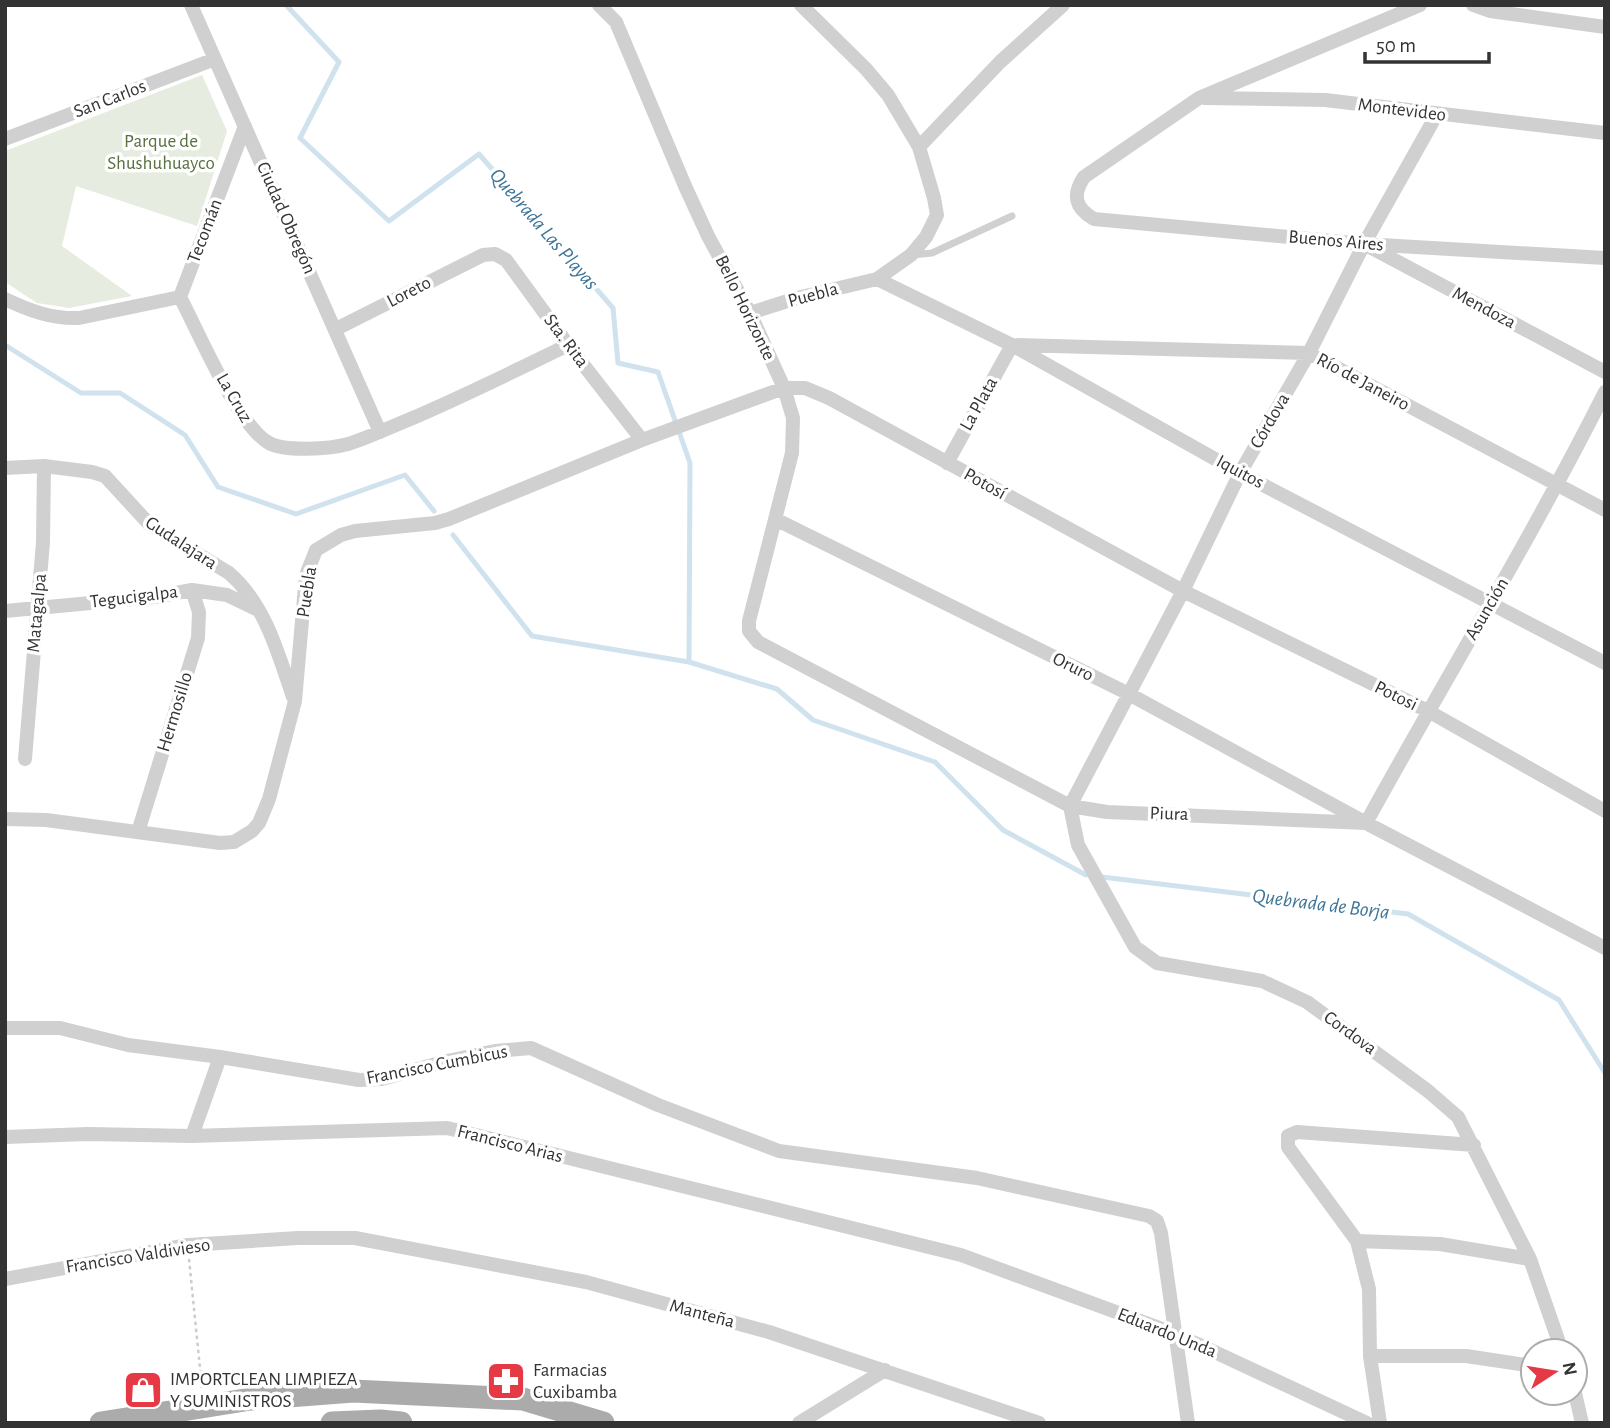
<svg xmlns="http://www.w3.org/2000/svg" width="1610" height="1428" font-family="'Alegreya Sans',sans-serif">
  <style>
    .green { fill: #e6ecdf }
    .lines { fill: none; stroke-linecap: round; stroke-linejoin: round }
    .stream { stroke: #cfe2ee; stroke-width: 5 }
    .path { stroke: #cdcdcd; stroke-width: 2.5; stroke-dasharray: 3.5 3.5; stroke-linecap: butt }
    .lane { stroke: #d0d0d0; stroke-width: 7 }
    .street { stroke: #d0d0d0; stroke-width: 14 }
    .primary { stroke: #ababab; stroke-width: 23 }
    .labels { text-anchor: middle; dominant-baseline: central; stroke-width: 7; stroke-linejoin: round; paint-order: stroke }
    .street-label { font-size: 19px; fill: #333; stroke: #fff }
    .park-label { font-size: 19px; fill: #56703f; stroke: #fff }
    .poi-label { font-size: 19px; fill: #333; stroke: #fff; text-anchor: start }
    .water-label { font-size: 21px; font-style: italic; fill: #3f7597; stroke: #fff }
  </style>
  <rect width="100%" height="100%" fill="#fff"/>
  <path class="green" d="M202 75 227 131 197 226 76 186 62 246 132 296 69 308 37 303 5 282V151Z"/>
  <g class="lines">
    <path class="stream" d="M286 5 339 62 300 138 389 221 479 154 613 308 618 363 658 372 690 463 689 662
      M5 345 81 393H120L185 435 218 487 296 514 405 475 434 511
      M453 535 532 636 689 662 777 689 813 720 935 762 1003 830 1086 875
      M1102 877 1408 914 1559 1000 1605 1073"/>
    <path class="path" d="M189 1259 202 1388"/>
    <path class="lane" d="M912 255 932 253 1012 216"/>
    <path class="street" d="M191 5 380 432
      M599 5 616 22 685 186 708 236 750 313 784 388 793 418 792 453 749 621V631L758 642 1070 806 1107 812 1366 823
      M1420 5 1199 98 1084 177C1072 195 1075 208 1094 219L1364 244 1605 258
      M1473 5 1490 11 1605 27
      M1204 98 1325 100 1605 133
      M1437 114 1364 244 1309 353 1240 473 1183 591 1070 806 1078 845 1135 947 1157 963 1262 981 1307 1002 1428 1091 1458 1117 1530 1259 1562 1351
      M5 139 215 59
      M919 147 1000 62 1063 5
      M1368 246 1605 372
      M877 279 1012 345 1240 473 1605 663
      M180 297C198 331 238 426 269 443 286 452 330 449 348 444 368 438 388 428 408 420 462 397 515 371 568 345
      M180 297 245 126
      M5 299C30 311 52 319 79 318L180 297
      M750 313 797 298 877 279 911 255 926 237 937 215 934 198 919 147 888 95 866 69 801 5
      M336 329 483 255 495 254 506 260 568 345 642 440
      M1017 345 1309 353 1605 510
      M947 463 1012 345
      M5 468 44 466 92 472 105 476 150 525 229 573C265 604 278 653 293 697
      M775 519 1127 693 1366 823 1605 948
      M5 611 155 597 192 590 227 595 258 610
      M25 759 43 542 44 466
      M5 819 46 820 220 843 234 842 252 831 259 823 269 799 295 701 306 575 316 550 341 535 355 531 435 523 449 519 642 440 784 388H805L829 398 1183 591 1428 711 1605 811
      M1366 823C1445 679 1531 539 1605 392
      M138 832 198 638 199 612 192 590
      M5 1028H60L128 1045 220 1057 359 1080 382 1079 447 1061 495 1051 531 1048 658 1105 779 1151 977 1178 1149 1216 1157 1221 1161 1233 1188 1423
      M192 1136 220 1057
      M5 1137 88 1134 192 1136 447 1128 961 1255 1176 1334 1367 1423
      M1357 1241 1440 1244 1530 1259
      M5 1279 188 1245 298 1238H355L586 1282 769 1332 1039 1423
      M1370 1356H1466L1533 1366
      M1575 1393 1582 1423
      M799 1423 885 1370
      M1380 1423 1370 1356 1369 1289 1357 1241 1288 1147V1136L1297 1132 1474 1145"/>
    <path class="primary" d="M101 1423 251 1399 353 1391 523 1399 603 1423
      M332 1423 380 1421 401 1423"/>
  </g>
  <defs>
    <g id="pharmacy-square" transform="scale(2.0125)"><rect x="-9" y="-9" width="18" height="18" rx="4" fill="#e63946" stroke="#fff"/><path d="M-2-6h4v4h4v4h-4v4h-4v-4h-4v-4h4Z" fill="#fff"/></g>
    <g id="shop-square" transform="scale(2.0125)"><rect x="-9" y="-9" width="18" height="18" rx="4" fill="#e63946" stroke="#fff"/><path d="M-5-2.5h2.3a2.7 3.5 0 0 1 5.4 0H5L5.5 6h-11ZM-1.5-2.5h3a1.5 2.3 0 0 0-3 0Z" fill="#fff"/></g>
  </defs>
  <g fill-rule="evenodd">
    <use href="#pharmacy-square" x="506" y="1381"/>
    <use href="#shop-square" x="143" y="1390"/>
  </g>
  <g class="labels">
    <g class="street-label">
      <text transform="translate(110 99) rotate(-21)">San Carlos</text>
      <text transform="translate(1402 110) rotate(7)">Montevideo</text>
      <text transform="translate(286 218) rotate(66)">Ciudad Obregón</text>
      <text transform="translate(205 231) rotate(-69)">Tecomán</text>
      <text transform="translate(1336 241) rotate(5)">Buenos Aires</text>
      <text transform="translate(409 292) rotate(-27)">Loreto</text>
      <text transform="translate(813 295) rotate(-15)">Puebla</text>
      <text transform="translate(745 308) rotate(64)">Bello Horizonte</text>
      <text transform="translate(1484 308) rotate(28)">Mendoza</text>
      <text transform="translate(566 341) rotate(53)">Sta. Rita</text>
      <text transform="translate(1363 382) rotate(28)">Río de Janeiro</text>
      <text transform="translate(234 398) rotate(60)">La Cruz</text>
      <text transform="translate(979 404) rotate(-61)">La Plata</text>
      <text transform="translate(1270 421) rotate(-60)">Córdova</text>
      <text transform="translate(1240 472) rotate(28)">Iquitos</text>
      <text transform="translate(985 484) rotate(29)">Potosí</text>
      <text transform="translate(181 543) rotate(33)">Gudalajara</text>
      <text transform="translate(307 592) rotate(-81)">Puebla</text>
      <text transform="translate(134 597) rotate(-7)">Tegucigalpa</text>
      <text transform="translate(1487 609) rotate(-60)">Asunción</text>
      <text transform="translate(37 613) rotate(-85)">Matagalpa</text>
      <text transform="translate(1073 667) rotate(26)">Oruro</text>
      <text transform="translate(1396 696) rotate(26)">Potosi</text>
      <text transform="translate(175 712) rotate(-73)">Hermosillo</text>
      <text transform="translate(1169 814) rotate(2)">Piura</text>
      <text transform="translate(1350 1033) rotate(36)">Cordova</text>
      <text transform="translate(437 1065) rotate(-11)">Francisco Cumbicus</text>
      <text transform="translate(510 1144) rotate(14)">Francisco Arias</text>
      <text transform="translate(138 1256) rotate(-9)">Francisco Valdivieso</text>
      <text transform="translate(702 1314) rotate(15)">Manteña</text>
      <text transform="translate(1167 1333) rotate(22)">Eduardo Unda</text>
    </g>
    <g class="park-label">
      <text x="161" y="141">Parque de<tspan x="161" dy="22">Shushuhuayco</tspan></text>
    </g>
    <g class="poi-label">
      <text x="533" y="1370">Farmacias<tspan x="533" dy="22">Cuxibamba</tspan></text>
      <text x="170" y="1379">IMPORTCLEAN LIMPIEZA<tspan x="170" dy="22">Y SUMINISTROS</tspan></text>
    </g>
    <g class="water-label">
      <text transform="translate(544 229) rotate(49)">Quebrada Las Playas</text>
      <text transform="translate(1321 904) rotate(7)">Quebrada de Borja</text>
    </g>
  </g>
  <rect width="1610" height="1428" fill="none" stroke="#333333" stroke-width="14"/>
  <g transform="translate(1554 1372) rotate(78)"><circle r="33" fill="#ffffff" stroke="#adadad" stroke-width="2"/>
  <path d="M0-5L12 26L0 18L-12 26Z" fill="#e63946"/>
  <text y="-10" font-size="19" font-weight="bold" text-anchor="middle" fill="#333333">N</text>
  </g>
  <path d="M1365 52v10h124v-10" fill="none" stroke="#333333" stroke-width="3.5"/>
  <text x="1376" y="52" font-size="21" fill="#333333" stroke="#ffffff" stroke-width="5" paint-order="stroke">50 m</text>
</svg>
